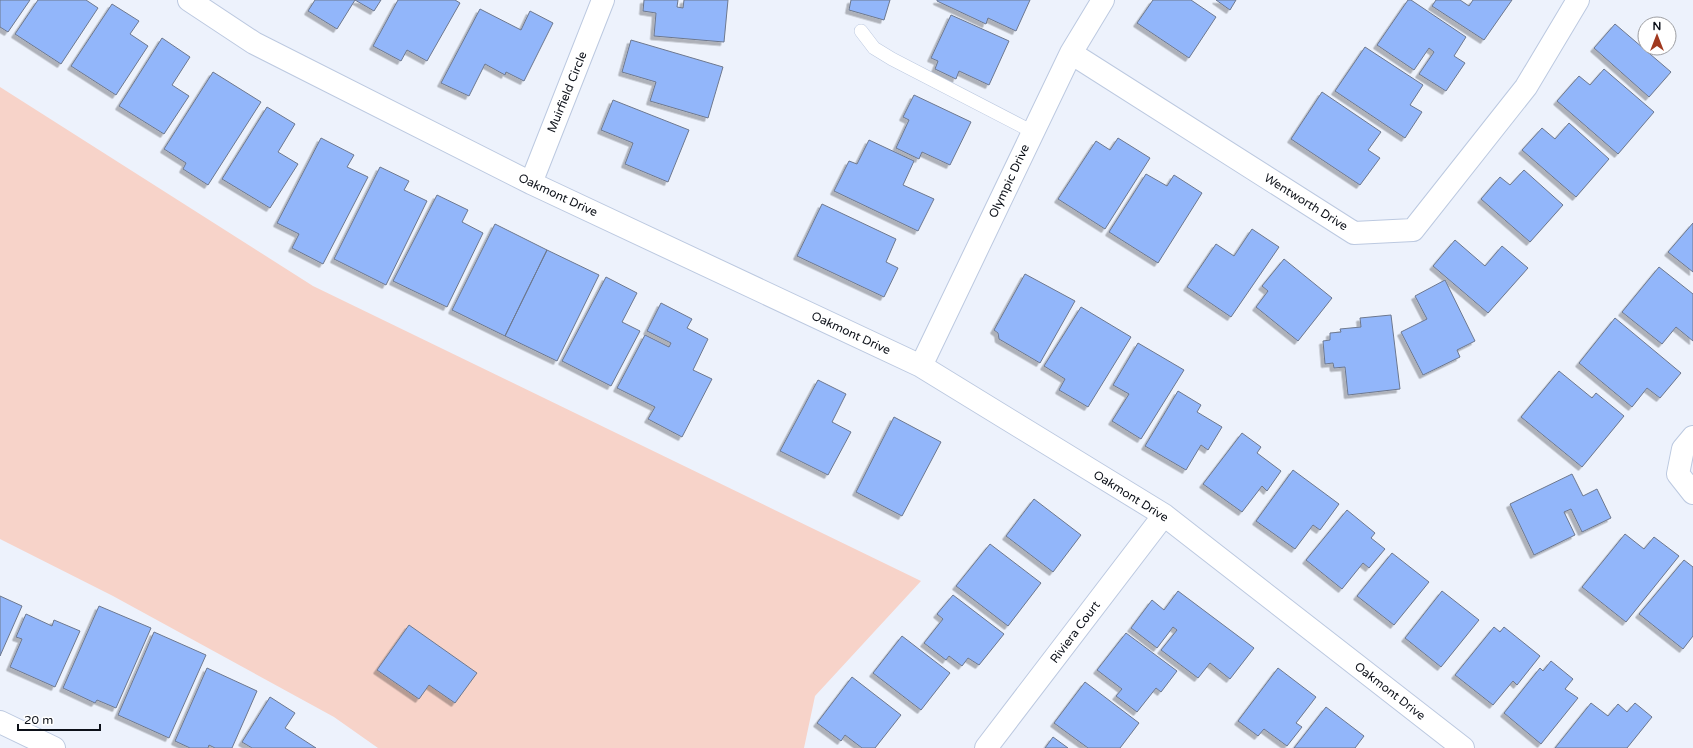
<svg xmlns="http://www.w3.org/2000/svg" width="1693" height="748" font-family="'Varela Round',sans-serif">
  <style>
    .green { fill: #f7d3c9 }
    .building { fill: #92b6fa; stroke: #6d788e; filter: url(#shadow) }
    .lines { fill: none; stroke-linecap: round; stroke-linejoin: round }
    .lane-casing { stroke: #bcc9e0; stroke-width: 14 }
    .street-casing { stroke: #bcc9e0; stroke-width: 24 }
    .lane { stroke: #fff; stroke-width: 13 }
    .street { stroke: #fff; stroke-width: 22 }
    .labels { text-anchor: middle; dominant-baseline: central; stroke-width: 4; stroke-linejoin: round; paint-order: stroke }
    .street-label { font-size: 12px; fill: #0c1018; stroke: #fff }
  </style>
  <defs>
    <filter id="shadow"><feDropShadow dx="-3.5" dy="3.5" stdDeviation="0" flood-color="#0004"/></filter>
  </defs>
  <rect width="100%" height="100%" fill="#edf2fc"/>
  <path class="green" d="M0 87 313 286 921 581 815 696 804 748H378L334 717 113 596 0 539Z"/>
  <path class="building" d="M0 0H30L8 32 0 27Z
    M38 0H86L98 8 61 64 15 34Z
    M315 0H381L374 11 355 0 337 29 308 11Z
    M398 0H455L460 3 427 61 407 50 401 61 373 46Z
    M644 0H678L677 7 683 8 684 0H728L724 42 654 36 656 13 643 11Z
    M851 0H890L884 20 849 10Z
    M937 0H1030L1016 31 988 18 986 24 937 1Z
    M1153 0H1191L1216 17 1189 58 1137 23Z
    M1216 0H1236L1230 10Z
    M1408 0H1411L1466 37 1454 56 1465 63 1446 91 1419 74 1434 52 1429 48 1414 70 1377 45Z
    M1436 0H1460L1469 6 1473 0H1512L1484 40 1432 6Z
    M112 4 139 21 130 34 148 46 116 95 71 66Z
    M480 9 521 30 530 11 553 23 524 81 506 72 505 75 485 64 469 96 441 83Z
    M951 15 1009 41 989 85 959 71 956 79 935 69 938 61 931 58Z
    M1615 24 1671 72 1649 97 1594 48Z
    M162 38 190 57 172 85 189 96 164 134 119 106Z
    M631 40 723 67 708 118 650 101 656 82 622 72Z
    M1365 47 1423 85 1410 105 1422 112 1405 138 1335 91Z
    M1604 69 1654 112 1618 154 1557 101 1579 76 1590 85Z
    M213 72 261 102 208 185 183 169 186 163 164 149Z
    M1322 92 1381 132 1368 150 1380 158 1360 185 1291 139Z
    M914 95 971 122 950 165 922 152 919 159 896 148 909 120 903 117Z
    M613 100 689 130 668 182 625 164 633 143 601 130Z
    M267 107 295 124 278 152 298 164 270 208 222 179Z
    M1569 123 1609 159 1576 197 1522 150 1542 128 1555 139Z
    M321 138 354 155 347 167 368 177 323 264 292 248 299 234 277 223Z
    M1118 138 1150 158 1105 229 1058 199 1096 141 1110 150Z
    M869 140 914 161 903 185 934 199 918 231 834 191 849 161 857 164Z
    M380 167 409 181 404 190 427 201 386 285 334 259Z
    M1524 170 1563 205 1530 242 1481 199 1500 177 1510 185Z
    M1146 174 1167 186 1174 175 1202 193 1158 263 1109 232Z
    M437 195 468 210 462 222 483 233 447 307 393 281Z
    M822 204 896 239 886 262 898 268 884 297 797 256Z
    M1693 223V272L1668 252Z
    M495 224 547 250 505 336 452 310Z
    M1252 229 1279 247 1231 317 1187 287 1216 244 1234 256Z
    M1455 240 1485 266 1502 246 1528 268 1488 313 1433 266Z
    M547 250 599 275 557 361 505 336Z
    M1284 259 1332 298 1298 341 1256 307 1268 291 1262 286Z
    M1659 267 1693 294V341L1676 327 1662 344 1622 312Z
    M1025 274 1075 301 1040 363 999 339 998 333 994 330Z
    M606 277 637 293 622 322 640 331 611 386 562 361Z
    M1445 280 1475 341 1457 350 1460 357 1423 375 1401 332 1427 319 1415 296Z
    M661 303 692 319 687 328 708 339 693 370 712 379 682 437 648 419 655 407 617 388 645 335 669 347 671 343 647 331Z
    M1081 307 1131 337 1088 407 1059 390 1065 379 1044 366Z
    M1391 315 1400 389 1348 395 1345 367 1334 368 1333 363 1325 364 1323 341 1330 340V333L1341 332 1340 329 1361 327 1360 318Z
    M1615 318 1681 373 1660 398 1647 388 1632 407 1579 363Z
    M1138 343 1184 370 1141 439 1112 421 1129 394 1113 385Z
    M1559 371 1592 398 1596 393 1624 416 1582 467 1521 417Z
    M818 380 846 394 832 422 851 432 828 475 780 451Z
    M1178 391 1201 405 1197 412 1222 427 1208 450 1201 445 1186 470 1145 446Z
    M894 417 941 442 902 516 856 492Z
    M1242 433 1261 447 1257 453 1281 471 1267 491 1262 486 1242 512 1203 484Z
    M1293 470 1339 504 1320 530 1313 525 1295 549 1256 521Z
    M1572 474 1583 496 1597 489 1611 518 1582 532 1571 509 1564 512 1575 535 1534 555 1510 504Z
    M1034 499 1081 535 1053 572 1006 536Z
    M1347 510 1375 533 1371 538 1385 549 1369 568 1363 563 1342 589 1306 560Z
    M1625 534 1644 549 1654 537 1679 556 1626 622 1582 587Z
    M990 544 1041 583 1008 626 956 586Z
    M1392 553 1429 582 1394 625 1357 596Z
    M1684 560 1693 567V636L1683 649 1639 614Z
    M1178 591 1254 648 1230 679 1210 663 1198 678 1161 650 1177 630 1173 627 1157 648 1131 628 1152 600 1164 610Z
    M1442 591 1479 620 1441 667 1405 638Z
    M953 595 1004 634 979 665 968 658 962 666 949 656 946 660 924 643 943 619 937 614Z
    M0 596 22 606 0 656Z
    M99 606 151 628 116 708 97 700 95 703 63 688Z
    M26 614 52 626 54 620 80 631 55 687 10 667 22 639 16 637Z
    M409 625 477 673 455 703 429 685 419 699 377 670Z
    M1494 627 1500 632 1504 627 1540 656 1517 685 1513 681 1493 705 1455 675Z
    M154 632 206 655 169 738 118 715Z
    M1126 633 1177 671 1161 692 1156 688 1137 712 1116 696 1122 689 1097 670Z
    M902 636 950 673 921 710 873 673Z
    M1551 661 1573 679 1565 689 1578 698 1541 744 1504 713 1540 668 1543 671Z
    M207 668 257 691 232 748H215L209 745 208 748H190L175 741Z
    M1278 668 1316 697 1296 723 1302 727 1287 746 1264 729 1258 736 1238 721Z
    M852 677 901 715 875 748H862L845 735 841 741 817 723Z
    M1085 682 1139 723 1120 748H1088L1054 723Z
    M270 697 295 713 285 728 316 748H252L242 742Z
    M1591 703 1608 716 1618 704 1627 712 1635 703 1652 717 1627 748H1555Z
    M1326 707 1364 736 1355 748H1294Z
    M1053 737 1068 748H1045Z"/>
  <g class="lines">
    <g class="lane-casing">
      <path id="lane" d="M861 31 874 48 892 59 1033 132"/>
    </g>
    <g class="street-casing">
      <path id="street" d="M189 0 254 43 531 183 921 366 1164 515 1463 748
        M1071 53 1354 233 1413 230 1526 87 1578 0
        M531 183 603 0
        M921 366 1071 53 1103 0
        M1693 437 1683 449 1678 474 1693 493
        M0 722 54 748
        M986 748 1164 515"/>
    </g>
    <use href="#lane" class="lane"/>
    <use href="#street" class="street"/>
  </g>
  <g class="labels">
    <g class="street-label">
      <text transform="translate(567 92) rotate(-68)">Muirfield Circle</text>
      <text transform="translate(1009 181) rotate(-65)">Olympic Drive</text>
      <text transform="translate(558 195) rotate(25)">Oakmont Drive</text>
      <text transform="translate(1306 202) rotate(32)">Wentworth Drive</text>
      <text transform="translate(851 333) rotate(25)">Oakmont Drive</text>
      <text transform="translate(1131 496) rotate(32)">Oakmont Drive</text>
      <text transform="translate(1075 632) rotate(-53)">Riviera Court</text>
      <text transform="translate(1390 691) rotate(38)">Oakmont Drive</text>
    </g>
  </g>
  <g transform="translate(1657 36)"><circle r="19" fill="#ffffff" stroke="#9e9fa3"/>
  <path d="M0-3L7 15L0 10L-7 15Z" fill="#a1391f"/>
  <text y="-6" font-size="11" font-weight="bold" text-anchor="middle" fill="#0c1018">N</text>
  </g>
  <path d="M18 724v6h82v-6" fill="none" stroke="#0c1018" stroke-width="2"/>
  <text x="24" y="724" font-size="12" fill="#0c1018" stroke="#ffffff" stroke-width="3" paint-order="stroke">20 m</text>
</svg>
